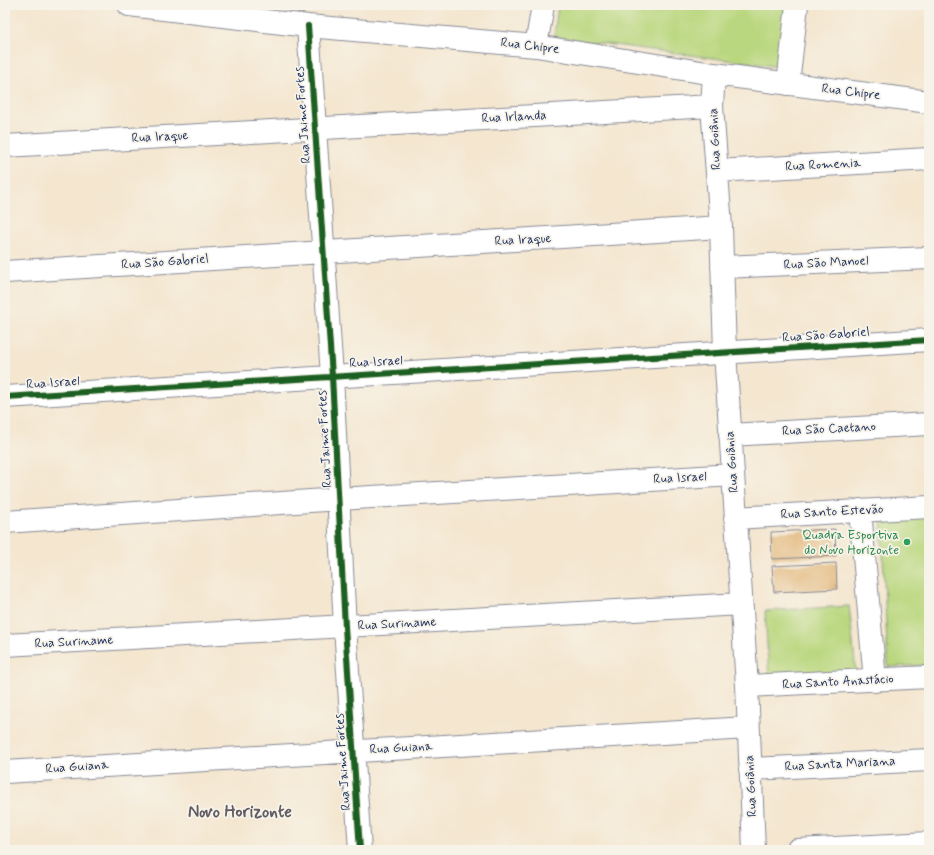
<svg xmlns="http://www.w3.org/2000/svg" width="934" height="855" font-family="Mynerve,sans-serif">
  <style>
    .green { fill: #b9d77e; stroke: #6a836e }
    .building { fill: #e1b373 }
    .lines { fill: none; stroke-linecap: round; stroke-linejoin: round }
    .minor-casing { stroke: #888a96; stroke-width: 24 }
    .minor { stroke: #fff; stroke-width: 22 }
    .cycleway-casing { stroke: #f7f3e8; stroke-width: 8 }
    .cycleway { stroke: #1b5e20; stroke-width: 6 }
    .leisure-dot { fill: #2e9e5b; stroke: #f7f3e8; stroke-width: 1.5 }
    .labels { text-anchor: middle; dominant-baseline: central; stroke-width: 3.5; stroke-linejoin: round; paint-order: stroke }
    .street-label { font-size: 13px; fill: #1b2f5e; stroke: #f7f3e8 }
    .leisure-label { font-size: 13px; fill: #27864d; stroke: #f7f3e8; text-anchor: end }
    .district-label { font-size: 17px; font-weight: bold; fill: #605d65; stroke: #f7f3e8 }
  </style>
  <rect width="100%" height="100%" fill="#f7f3e8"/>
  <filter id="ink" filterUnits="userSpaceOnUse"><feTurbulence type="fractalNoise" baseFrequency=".025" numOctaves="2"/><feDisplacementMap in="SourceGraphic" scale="8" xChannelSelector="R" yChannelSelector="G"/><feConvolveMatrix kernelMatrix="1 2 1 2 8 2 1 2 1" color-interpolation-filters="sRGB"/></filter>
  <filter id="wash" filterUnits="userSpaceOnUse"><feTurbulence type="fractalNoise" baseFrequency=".012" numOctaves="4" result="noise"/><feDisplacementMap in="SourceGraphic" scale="16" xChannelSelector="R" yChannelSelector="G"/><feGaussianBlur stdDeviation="0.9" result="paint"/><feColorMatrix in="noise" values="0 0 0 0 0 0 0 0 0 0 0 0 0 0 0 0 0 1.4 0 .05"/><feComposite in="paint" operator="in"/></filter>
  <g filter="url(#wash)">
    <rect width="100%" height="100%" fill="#f4e6cf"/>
    <path class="green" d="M558 5H789L780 67 554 37Z
      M929 510V665L888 667 881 513Z
      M849 606 856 672 769 679 765 611Z"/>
    <g id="blocks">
      <path class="building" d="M835 529 836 556 772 559 771 532Z
        M836 563 837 589 774 592 772 566Z"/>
    </g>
  </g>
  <g filter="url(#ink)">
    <use href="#blocks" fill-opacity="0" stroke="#888a96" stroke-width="1"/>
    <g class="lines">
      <g class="minor-casing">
        <path id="minor" d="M129 5 308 26 536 46 714 74 929 102
          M308 26 332 376 345 627 360 850
          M536 46 543 5
          M714 74 712 106 721 227 725 352 747 686 754 850
          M788 84 797 5
          M5 146 712 106
          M717 171 929 159
          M722 267 929 258
          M5 272 721 227
          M5 397 929 340
          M730 435 929 424
          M860 510 875 681
          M735 518 929 507
          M5 522 339 499 733 475
          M5 645 741 604
          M747 686 929 677
          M750 769 929 760
          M5 772 748 728
          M797 850 929 843"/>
      </g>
      <use href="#minor" class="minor"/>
      <g class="cycleway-casing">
        <path id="cycleway" d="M308 26 332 376 345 627 360 850
          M5 397 929 340"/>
      </g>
      <use href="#cycleway" class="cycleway"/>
    </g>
  </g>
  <circle class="leisure-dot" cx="907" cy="542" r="4"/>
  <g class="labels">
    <g class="street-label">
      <text transform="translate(530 46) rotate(7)">Rua Chipre</text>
      <text transform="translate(851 92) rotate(7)">Rua Chipre</text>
      <text transform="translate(303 115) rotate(-94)">Rua Jaime Fortes</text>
      <text transform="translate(514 117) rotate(-3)">Rua Irlanda</text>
      <text transform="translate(160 137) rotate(-3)">Rua Iraque</text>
      <text transform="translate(715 139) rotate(-93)">Rua Goiânia</text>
      <text transform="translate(823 165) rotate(-3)">Rua Romenia</text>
      <text transform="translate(523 240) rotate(-3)">Rua Iraque</text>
      <text transform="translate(165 262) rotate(-4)">Rua São Gabriel</text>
      <text transform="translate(826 263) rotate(-3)">Rua São Manoel</text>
      <text transform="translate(826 335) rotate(-4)">Rua São Gabriel</text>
      <text transform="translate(376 362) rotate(-3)">Rua Israel</text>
      <text transform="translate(53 383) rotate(-4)">Rua Israel</text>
      <text transform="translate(829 429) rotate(-3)">Rua São Caetano</text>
      <text transform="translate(325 439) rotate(-93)">Rua Jaime Fortes</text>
      <text transform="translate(732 462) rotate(-94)">Rua Goiânia</text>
      <text transform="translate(680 478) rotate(-3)">Rua Israel</text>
      <text transform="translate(832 512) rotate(-3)">Rua Santo Estevão</text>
      <text transform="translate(397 624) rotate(-3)">Rua Suriname</text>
      <text transform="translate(74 642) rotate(-3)">Rua Suriname</text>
      <text transform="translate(838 682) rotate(-3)">Rua Santo Anastácio</text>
      <text transform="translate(401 748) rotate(-3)">Rua Guiana</text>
      <text transform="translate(343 762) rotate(-94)">Rua Jaime Fortes</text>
      <text transform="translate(840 764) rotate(-3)">Rua Santa Mariana</text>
      <text transform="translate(77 767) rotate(-4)">Rua Guiana</text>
      <text transform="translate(751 786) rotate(-93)">Rua Goiânia</text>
    </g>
    <g class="leisure-label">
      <text x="899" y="535">Quadra Esportiva<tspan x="899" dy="15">do Novo Horizonte</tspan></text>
    </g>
    <g class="district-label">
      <text x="240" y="812">Novo Horizonte</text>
    </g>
  </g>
  <rect width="934" height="855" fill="none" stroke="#f7f3e8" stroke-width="20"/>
</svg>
